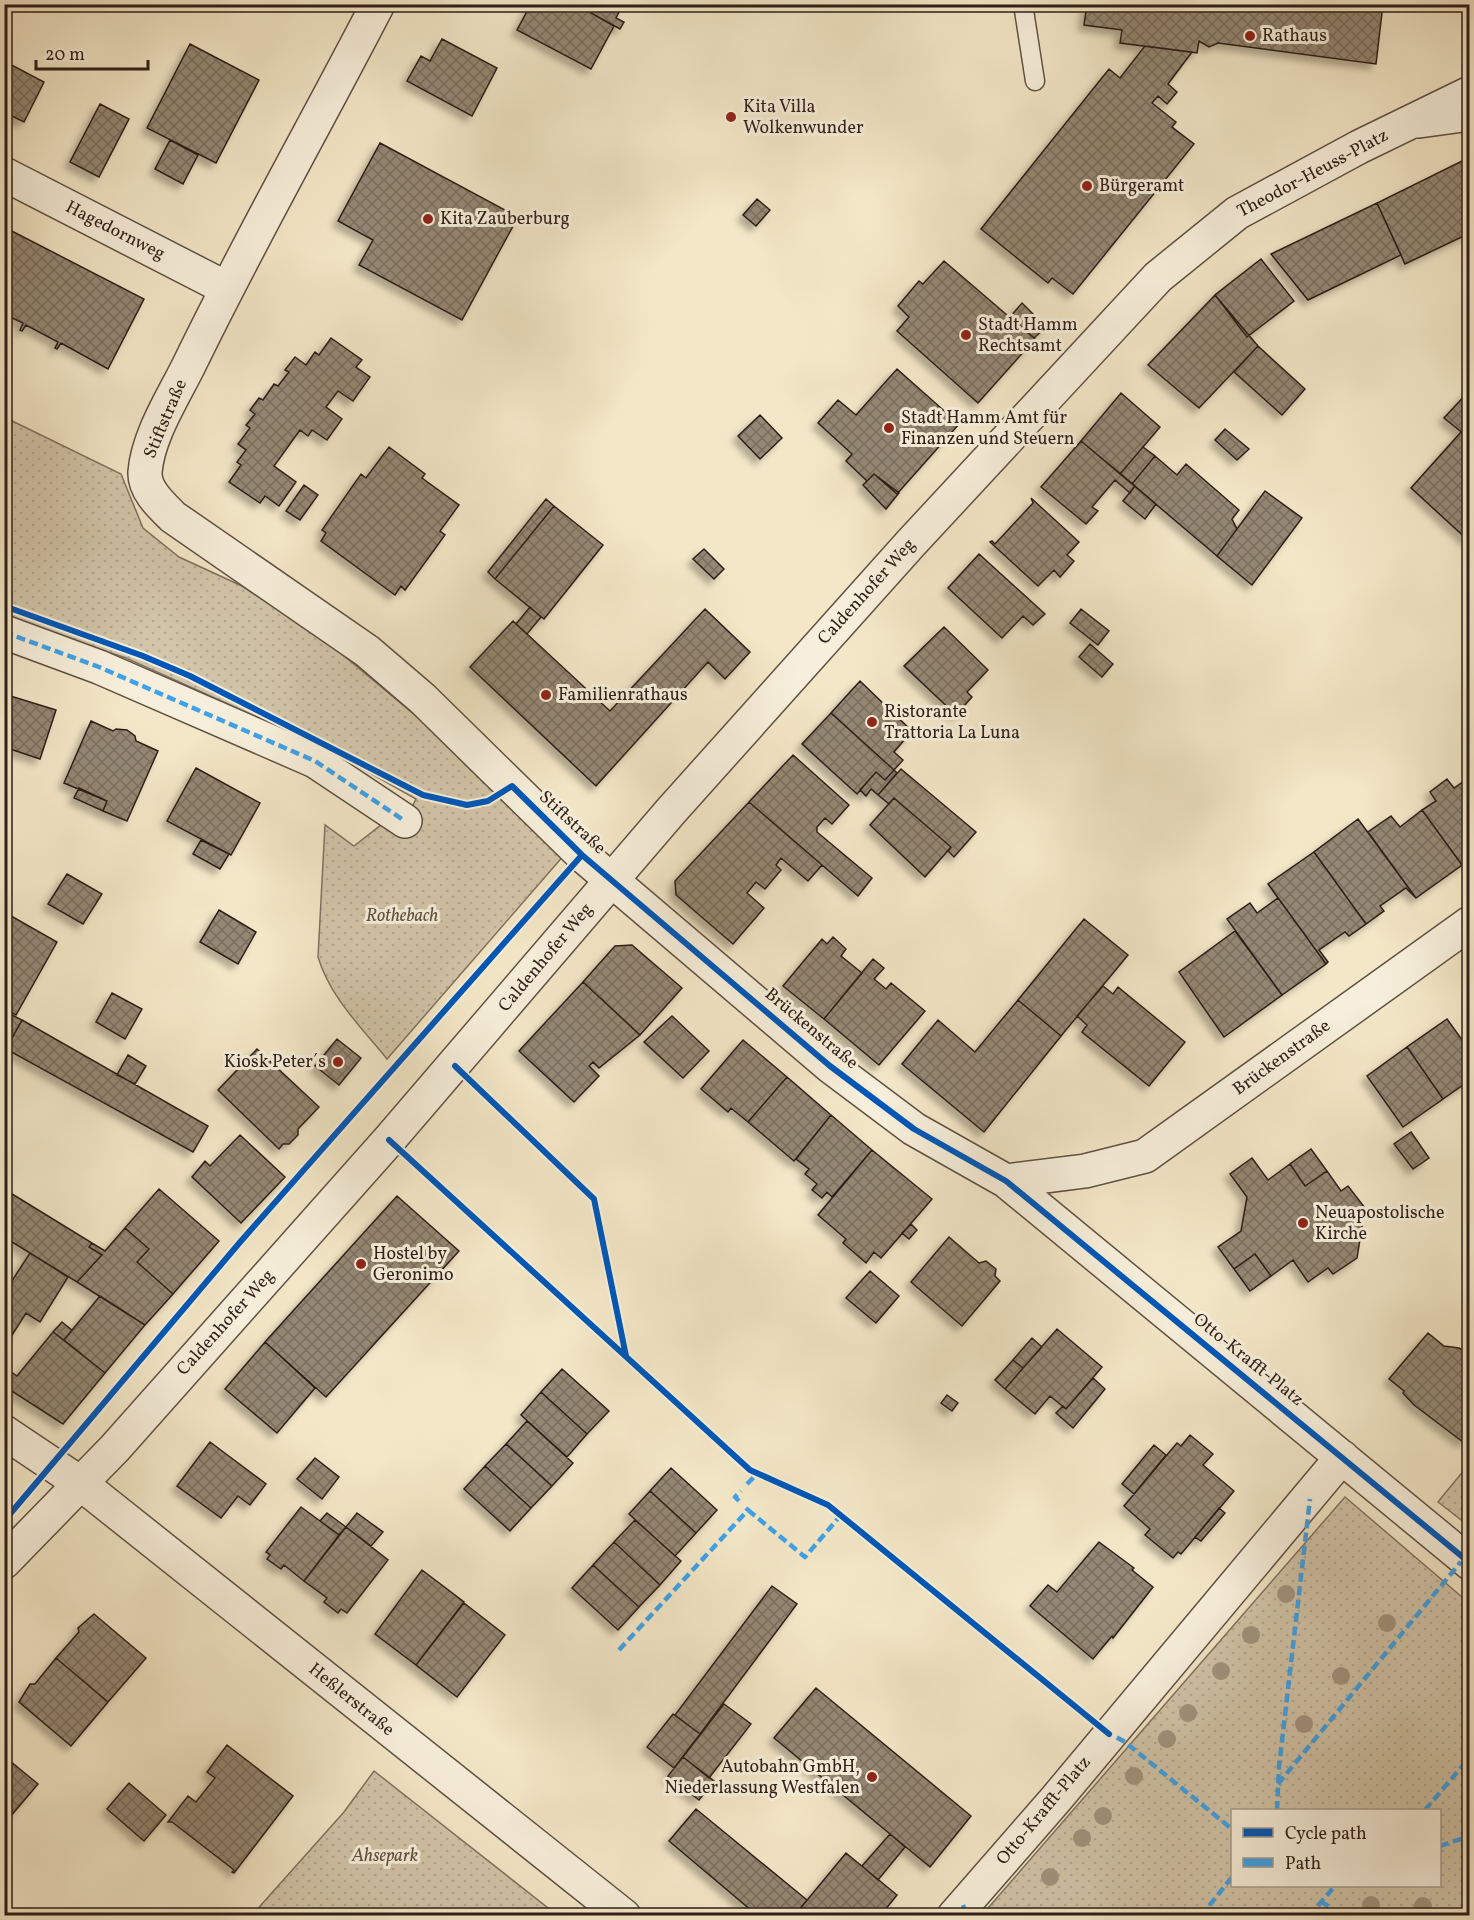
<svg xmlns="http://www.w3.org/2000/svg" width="1474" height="1920" font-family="Vollkorn,serif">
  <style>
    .green { fill: url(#green-dots); stroke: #807260; stroke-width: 1.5; fill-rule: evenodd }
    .building { fill: url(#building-cross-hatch); stroke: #2e1f18; stroke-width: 1.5; filter: url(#shadow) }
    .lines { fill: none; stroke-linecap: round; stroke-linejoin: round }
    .service-casing { stroke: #5f5144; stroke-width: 21 }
    .minor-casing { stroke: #5f5144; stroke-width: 36 }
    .tertiary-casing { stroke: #5f5144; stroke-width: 36 }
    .service { stroke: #f7efdb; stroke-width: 18 }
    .minor { stroke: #f7efdb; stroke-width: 33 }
    .tertiary { stroke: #f7efdb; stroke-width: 33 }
    .quiet { stroke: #3ea2ea; stroke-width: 4.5; stroke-dasharray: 9 4.5; stroke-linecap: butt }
    .cycleway-casing { stroke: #f7efdb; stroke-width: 10 }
    .cycleway { stroke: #0057b8; stroke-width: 6 }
    .tree { fill: #a2947f }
    .poi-dot { fill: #8f2418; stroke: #f7efdb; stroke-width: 2 }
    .labels { text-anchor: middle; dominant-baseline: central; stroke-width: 6; stroke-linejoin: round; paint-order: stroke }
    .poi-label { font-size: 18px; fill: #2e1f18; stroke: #f7efdb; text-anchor: start }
    .street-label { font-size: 18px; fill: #2e1f18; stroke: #f7efdb }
    .park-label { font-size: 18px; font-style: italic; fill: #5f5144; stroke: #f7efdb }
  </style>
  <defs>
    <pattern id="green-dots" width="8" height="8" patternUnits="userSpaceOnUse" patternTransform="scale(1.5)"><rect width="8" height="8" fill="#d2c5a9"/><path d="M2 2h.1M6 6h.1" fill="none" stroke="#b5a991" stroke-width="1.8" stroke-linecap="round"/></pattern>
    <pattern id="building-cross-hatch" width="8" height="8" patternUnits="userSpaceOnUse" patternTransform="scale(1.5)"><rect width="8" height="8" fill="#948773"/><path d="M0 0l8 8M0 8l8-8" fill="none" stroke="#796e5d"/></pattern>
    <filter id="shadow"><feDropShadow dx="-5.5" dy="5.5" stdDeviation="3" flood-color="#0004"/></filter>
  </defs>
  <rect width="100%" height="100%" fill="#f3e7c7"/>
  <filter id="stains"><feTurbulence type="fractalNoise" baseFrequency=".00333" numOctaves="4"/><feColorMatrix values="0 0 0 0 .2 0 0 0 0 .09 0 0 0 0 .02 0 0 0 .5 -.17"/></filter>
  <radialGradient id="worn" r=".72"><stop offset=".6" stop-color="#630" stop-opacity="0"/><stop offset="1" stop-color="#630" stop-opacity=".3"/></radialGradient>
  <path class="green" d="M4 417 121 474 143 528 179 557 242 586 331 645 422 721 565 854 387 1059C361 1027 330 997 318 957L325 825 354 846 381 825 398 834 416 799 326 748 126 658 5 618Z
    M1469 1464V1526L1438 1502Z
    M1345 1497 1469 1603V1915H982ZM1232 1810H1440V1886H1232Z
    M374 1771 557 1915H252L344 1812Z"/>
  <path class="building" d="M531 4H596L591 13 614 26 591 69 517 30Z
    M596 4H623L616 18 624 22 620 29 591 13Z
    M1087 4H1383L1376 64 1218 43 1209 47 1199 41 1197 53 1120 43 1122 30 1084 25Z
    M442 39 497 68 472 116 407 81 421 56 430 61Z
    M190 44 259 80 216 163 147 128Z
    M1145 46 1192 52 1168 84 1177 92 1167 104 1158 96 1152 103 1176 122 1172 127 1194 144 1073 294 1052 278 1048 283 981 229 1109 69 1120 78Z
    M4 61 44 82 24 122 4 112Z
    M100 104 129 119 99 177 70 162Z
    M170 140 198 155 183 184 155 169Z
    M380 143 518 217 462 320 359 265 373 240 338 221Z
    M1464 160 1470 172V233L1405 264 1377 203Z
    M757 199 770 210 756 226 743 215Z
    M1377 203 1401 255 1308 300 1271 254Z
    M4 227 144 299 108 369 61 343 57 349 55 348 58 342 26 325 22 331 20 330 23 323 4 314Z
    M1261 259 1294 301 1247 337 1215 295Z
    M944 261 1035 339 978 403 897 331 909 317 898 306 919 281 923 284Z
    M1215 295 1258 346 1199 408 1148 365Z
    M1022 303 1046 327 1034 338 1010 317Z
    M331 338 362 360 356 367 370 377 353 401 338 391 326 407 342 419 327 440 312 430 308 436 300 430 274 466 296 482 279 506 265 496 260 503 229 482 241 465 237 462 246 450 238 444 250 428 246 425 255 414 250 410 259 398 263 400 274 384 278 386 289 372 285 370 295 357 306 365 315 352 319 355Z
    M1258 346 1305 389 1282 415 1234 372Z
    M897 369 959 424 897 494 874 474 867 481 846 461 852 454 818 423 838 400 856 415Z
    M1470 390V439L1444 418Z
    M1121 393 1160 427 1120 474 1081 441Z
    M760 415 782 438 760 459 738 436Z
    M1225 429 1249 449 1237 460 1215 440Z
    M1461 432 1470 439V489L1463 495 1470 500V542L1411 488Z
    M1081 441 1135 486 1130 493 1115 480 1092 507 1098 511 1086 524 1041 487Z
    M389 447 425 474 422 478 459 505 440 531 445 535 405 590 401 586 395 595 321 541 326 533 322 530 361 474 366 478Z
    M1143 447 1155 456 1132 484 1120 474Z
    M1155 456 1177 475 1186 464 1239 510 1232 519 1237 529 1217 556 1132 484Z
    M874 474 899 493 886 509 863 485Z
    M304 485 318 495 300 520 286 511Z
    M1135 486 1156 504 1145 519 1123 501Z
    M1265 491 1302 518 1252 585 1217 556Z
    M1031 498 1079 542 1067 555 1074 561 1060 577 1054 570 1038 586 990 542 992 541 995 544 1033 503Z
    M546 499 554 506 495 579 488 572Z
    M554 506 603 545 544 619 495 579Z
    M704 549 724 569 714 579 693 559Z
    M979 554 1045 614 1033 625 1023 616 1002 638 948 588Z
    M530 607 541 617 527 634 516 624Z
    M705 609 750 652 725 679 708 662 596 786 470 667 513 621 610 711Z
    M1081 609 1109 631 1098 645 1070 623Z
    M944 627 988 670 967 692 972 697 956 715 904 666Z
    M1090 644 1113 664 1102 677 1079 657Z
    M860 681 912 731 894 752 903 760 894 770 831 713Z
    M4 694 56 710 40 759 4 747Z
    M831 713 894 770 885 780 876 772 857 794 802 744Z
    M91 721 113 731 116 729 127 730 135 736 136 741 158 751 127 821 103 811 107 801 64 783Z
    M793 755 849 805 832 824 825 818 817 827V832L872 878 858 896 749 802Z
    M196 768 260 803 231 855 167 821Z
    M901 769 976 832 954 857 948 851 951 847 894 798 889 804 878 795Z
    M894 770 897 773 878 795 871 789 866 796 860 790 876 772 885 780Z
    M1470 777V860L1462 865 1422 810 1436 801 1430 792 1447 779 1454 788Z
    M79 788 107 801 103 811 74 798Z
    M894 798 951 847 925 877 870 825Z
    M749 802 822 865 808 881 781 858 776 865 781 870 765 889 756 882 747 893 764 908 733 944 676 895 675 881Z
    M1422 810 1462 865 1416 898 1368 832 1391 816 1400 827Z
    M1358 819 1416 898 1406 888 1380 906 1384 911 1366 924 1314 852Z
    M201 840 229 854 220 869 193 854Z
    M1314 852 1366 924 1349 936 1345 932 1319 950 1328 962 1326 964 1268 884Z
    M67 874 102 894 83 924 48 904Z
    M1268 884 1326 964 1282 995 1227 919 1250 903 1257 913 1278 898Z
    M219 910 256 932 238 964 200 942Z
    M4 912 57 942 16 1015 4 1008Z
    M1084 919 1128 955 1061 1036 1018 1000Z
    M1235 931 1282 995 1224 1037 1179 972Z
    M833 937 846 949 841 956 862 973 824 1019 783 986 822 939 827 944Z
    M632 945 682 988 640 1035 583 982 615 946Z
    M873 959 884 968 874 979 886 989 891 983 925 1011 879 1065 824 1019Z
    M583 982 640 1035 599 1068 593 1062 589 1066 599 1076 574 1102 519 1051Z
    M1103 986 1113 994 1118 987 1185 1042 1149 1086 1082 1032 1087 1025 1077 1016Z
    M112 993 142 1009 125 1039 96 1022Z
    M1018 1000 1061 1036 984 1132 902 1064 938 1020 975 1052Z
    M4 1011 22 1020 6 1049 4 1048Z
    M672 1016 709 1051 683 1078 644 1042Z
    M1447 1019 1470 1051V1080L1443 1099 1407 1047Z
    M22 1020 208 1126 193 1152 6 1049Z
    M337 1039 361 1058 339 1085 315 1066Z
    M743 1040 787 1077 748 1122 731 1108 728 1112 701 1089Z
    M1407 1047 1443 1099 1403 1127 1367 1076Z
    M257 1049 319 1107 298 1129V1135L289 1144H283L279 1149 218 1090Z
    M128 1055 146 1066 135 1084 117 1075Z
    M787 1077 831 1115 794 1161 748 1122Z
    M831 1115 872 1150 832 1197 827 1192 822 1198 812 1190 817 1184 805 1174 809 1169 796 1159Z
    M1411 1132 1429 1158 1413 1169 1394 1144Z
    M240 1135 285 1177 241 1223 192 1177 205 1161 210 1166Z
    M1311 1149 1327 1171 1305 1186 1290 1164Z
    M872 1150 932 1199 881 1258 874 1252 866 1263 843 1243 846 1239 818 1215Z
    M1252 1158 1268 1180 1290 1164 1305 1186 1327 1171 1341 1191 1348 1186 1365 1208 1357 1258 1333 1274 1328 1268 1308 1282 1293 1260 1271 1276 1255 1254 1234 1269 1218 1247 1241 1231 1247 1197 1230 1174Z
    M4 1189 92 1243 89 1247 102 1255 77 1282 4 1237Z
    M159 1189 219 1241 173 1294 137 1262 149 1249 125 1228Z
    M397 1196 459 1251 326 1397 265 1342Z
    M911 1224 917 1230 909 1239 902 1233Z
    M125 1228 149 1249 137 1262 173 1294 145 1325 77 1282 102 1255 89 1247 92 1243 105 1251Z
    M949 1237 979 1263 986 1261 996 1269 995 1276 1000 1281 962 1326 911 1282Z
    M30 1253 68 1277 40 1322 26 1313 4 1348V1293Z
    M1255 1254 1271 1276 1250 1291 1234 1269Z
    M870 1271 899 1296 876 1323 846 1298Z
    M100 1296 145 1325 105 1373 64 1340Z
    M62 1322 72 1330 64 1340 53 1332Z
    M1057 1329 1102 1367 1066 1409 1050 1396 1035 1414 1005 1389Z
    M53 1332 105 1373 63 1424 4 1386V1367L17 1376Z
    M1428 1333 1444 1346 1459 1348 1470 1354V1435L1463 1442 1414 1405 1403 1393 1404 1391 1389 1379Z
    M1032 1338 1042 1347 1023 1368 1013 1360Z
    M265 1342 315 1388 277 1433 225 1389Z
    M1013 1360 1023 1368 1005 1389 995 1380Z
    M562 1369 609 1411 587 1434 541 1392Z
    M1093 1378 1105 1389 1073 1428 1056 1413 1063 1406 1066 1409Z
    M541 1392 587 1434 567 1457 521 1415Z
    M947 1395 958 1403 952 1411 941 1403Z
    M527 1421 573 1463 552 1486 506 1444Z
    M1190 1435 1213 1454 1203 1465 1234 1491 1181 1554 1178 1552 1173 1558 1145 1535 1150 1529 1124 1506 1177 1443 1181 1446Z
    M210 1442 266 1484 250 1505 238 1496 221 1518 177 1486Z
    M506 1444 552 1486 531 1508 485 1466Z
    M1154 1445 1166 1455 1134 1494 1122 1484Z
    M315 1458 339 1477 322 1499 297 1479Z
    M485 1466 531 1508 510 1531 464 1489Z
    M671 1468 717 1510 696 1533 650 1491Z
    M650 1491 696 1533 675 1556 629 1514Z
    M301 1507 339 1535 304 1581 284 1565 281 1569 267 1559 270 1555 266 1552Z
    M1219 1508 1225 1513 1201 1541 1195 1537Z
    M327 1513 346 1527 339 1535 320 1521Z
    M357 1513 383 1532 371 1546 346 1527Z
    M635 1520 681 1561 660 1585 614 1542Z
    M346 1527 388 1560 347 1613 341 1609 338 1613 324 1602 327 1598 304 1581Z
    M614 1542 660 1585 639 1607 593 1565Z
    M1099 1542 1134 1568 1132 1570 1153 1587 1113 1638 1112 1636 1093 1659 1030 1606 1048 1585 1057 1592Z
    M593 1565 639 1607 618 1630 572 1588Z
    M422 1570 464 1602 416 1665 375 1634Z
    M772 1586 797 1604 700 1734 675 1715Z
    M464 1603 505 1635 457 1697 416 1665Z
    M94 1614 146 1658 108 1702 56 1658 79 1632 78 1628Z
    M56 1658 108 1702 71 1746 19 1702 30 1684H35Z
    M816 1688 971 1816 930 1867 774 1738Z
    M724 1704 751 1724 709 1778 683 1757Z
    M673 1714 700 1734 674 1768 647 1747Z
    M227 1745 293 1796 234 1873 232 1872 234 1870 172 1822H168L188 1796 196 1802 215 1778 207 1772Z
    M4 1756 38 1784 4 1824Z
    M683 1757 714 1781 699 1800 668 1776Z
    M129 1783 166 1815 144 1841 107 1809Z
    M696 1809 807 1900 794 1916H758L669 1841Z
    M890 1834 905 1847 878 1880 862 1866Z
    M846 1853 897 1895 880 1916H794Z"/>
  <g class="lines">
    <g class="service-casing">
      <path id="service" d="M1023 4 1035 81"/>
    </g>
    <g class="minor-casing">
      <path id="minor" d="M378 4C316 124 249 241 190 363 174 396 148 435 145 472 144 490 161 505 173 517L367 651 423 699 582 855 830 1066 914 1129 1006 1181 1470 1563
        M1419 121 1470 114
        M4 174 226 288
        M4 632 99 667 315 761 405 821
        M1006 1181 1085 1171 1145 1156 1470 923
        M4 1432 80 1483
        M954 1916 1056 1799 1342 1457"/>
    </g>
    <g class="tertiary-casing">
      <path id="tertiary" d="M80 1483 624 1916
        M4 1562 115 1448 389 1140 671 811 911 543 1158 277 1237 213 1359 147 1470 93"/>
    </g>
    <use href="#service" class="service"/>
    <use href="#minor" class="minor"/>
    <use href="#tertiary" class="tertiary"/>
    <path class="quiet" d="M4 632 99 667 315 761 405 821
      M747 1484 758 1473
      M739 1501 735 1497 741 1491
      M748 1510 805 1557 841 1515
      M619 1650 748 1510 746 1508
      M1105 1731 1125 1742 1232 1829
      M1278 1784 1464 1558
      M1277 1810 1279 1767 1310 1499
      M1425 1810 1470 1757
      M1440 1846 1470 1836
      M1321 1901 1341 1916
      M963 1905 967 1916
      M1201 1916 1232 1877
      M1309 1916 1335 1886"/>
    <g class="cycleway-casing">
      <path id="cycleway" d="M4 606 143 656 190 676 423 795 467 805 488 801 512 786 582 855 830 1066 914 1129 1006 1181 1470 1563
        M455 1066 594 1199 626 1356
        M389 1140 750 1470 828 1505 1109 1734
        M4 1521 241 1241 582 855"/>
    </g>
    <use href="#cycleway" class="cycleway"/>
  </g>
  <g class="tree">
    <circle cx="1286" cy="1594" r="9"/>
    <circle cx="1387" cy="1623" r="9"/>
    <circle cx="1251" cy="1635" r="9"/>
    <circle cx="1221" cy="1671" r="9"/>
    <circle cx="1341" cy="1676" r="9"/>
    <circle cx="1188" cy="1713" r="9"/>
    <circle cx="1304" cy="1724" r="9"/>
    <circle cx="1167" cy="1739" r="9"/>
    <circle cx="1134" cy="1776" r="9"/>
    <circle cx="1103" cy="1816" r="9"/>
    <circle cx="1082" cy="1838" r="9"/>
    <circle cx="1050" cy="1877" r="9"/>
    <circle cx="1371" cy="1905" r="9"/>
    <circle cx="1423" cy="1906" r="9"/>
  </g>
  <g class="poi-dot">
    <circle cx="1250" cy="36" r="6"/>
    <circle cx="731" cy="117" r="6"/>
    <circle cx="1087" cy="186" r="6"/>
    <circle cx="428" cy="219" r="6"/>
    <circle cx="966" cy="335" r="6"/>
    <circle cx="889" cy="428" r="6"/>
    <circle cx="546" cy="695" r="6"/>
    <circle cx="872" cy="722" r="6"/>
    <circle cx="338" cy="1062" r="6"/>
    <circle cx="1303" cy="1223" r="6"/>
    <circle cx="361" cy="1264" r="6"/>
    <circle cx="872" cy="1777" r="6"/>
  </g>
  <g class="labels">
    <g class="poi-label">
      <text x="1262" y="36">Rathaus</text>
      <text x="743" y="107">Kita Villa<tspan x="743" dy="21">Wolkenwunder</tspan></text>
      <text x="1099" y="186">Bürgeramt</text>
      <text x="440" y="219">Kita Zauberburg</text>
      <text x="978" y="325">Stadt Hamm<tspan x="978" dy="21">Rechtsamt</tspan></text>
      <text x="901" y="418">Stadt Hamm Amt für<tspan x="901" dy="21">Finanzen und Steuern</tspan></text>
      <text x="558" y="695">Familienrathaus</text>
      <text x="884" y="712">Ristorante<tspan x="884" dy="21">Trattoria La Luna</tspan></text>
      <text x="326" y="1062" text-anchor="end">Kiosk Peter´s</text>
      <text x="1315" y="1213">Neuapostolische<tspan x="1315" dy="21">Kirche</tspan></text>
      <text x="373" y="1254">Hostel by<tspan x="373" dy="21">Geronimo</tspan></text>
      <text x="860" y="1767" text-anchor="end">Autobahn GmbH,<tspan x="860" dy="21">Niederlassung Westfalen</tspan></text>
    </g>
    <g class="street-label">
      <text transform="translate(1313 174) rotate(-28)">Theodor-Heuss-Platz</text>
      <text transform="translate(115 231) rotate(27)">Hagedornweg</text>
      <text transform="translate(166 419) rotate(-67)">Stiftstraße</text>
      <text transform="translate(867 592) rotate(-48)">Caldenhofer Weg</text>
      <text transform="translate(572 823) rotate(43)">Stiftstraße</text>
      <text transform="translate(546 958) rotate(-50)">Caldenhofer Weg</text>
      <text transform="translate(811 1029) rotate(40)">Brückenstraße</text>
      <text transform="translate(1282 1058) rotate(-36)">Brückenstraße</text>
      <text transform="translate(226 1323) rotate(-48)">Caldenhofer Weg</text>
      <text transform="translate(1248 1360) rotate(39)">Otto-Krafft-Platz</text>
      <text transform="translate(351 1700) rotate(39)">Heßlerstraße</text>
      <text transform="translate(1044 1811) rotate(-50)">Otto-Krafft-Platz</text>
    </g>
    <g class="park-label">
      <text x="402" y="916">Rothebach</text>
      <text x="385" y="1856">Ahsepark</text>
    </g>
  </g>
  <rect width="1474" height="1920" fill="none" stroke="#f3e7c7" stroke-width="24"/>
  <rect x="6" y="6" width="1462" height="1908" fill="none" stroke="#2e1f18" stroke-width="3"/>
  <rect x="12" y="12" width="1450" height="1896" fill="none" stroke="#2e1f18" stroke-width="1.5"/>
  <rect x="1231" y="1809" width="210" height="78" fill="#f7efdb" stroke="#a79c8d" stroke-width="1.5"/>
  <rect x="1243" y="1828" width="30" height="9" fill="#0057b8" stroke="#a79c8d" stroke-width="1.5"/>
  <text x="1285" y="1839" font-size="18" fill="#2e1f18">Cycle path</text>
  <rect x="1243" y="1858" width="30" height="9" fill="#3ea2ea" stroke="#a79c8d" stroke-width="1.5"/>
  <text x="1285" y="1869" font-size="18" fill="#2e1f18">Path</text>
  <path d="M36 60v9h112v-9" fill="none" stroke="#2e1f18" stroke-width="3"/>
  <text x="45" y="60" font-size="18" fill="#2e1f18" stroke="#f7efdb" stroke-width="4.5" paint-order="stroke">20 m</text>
  <rect width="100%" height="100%" filter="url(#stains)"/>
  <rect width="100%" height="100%" fill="url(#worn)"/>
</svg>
